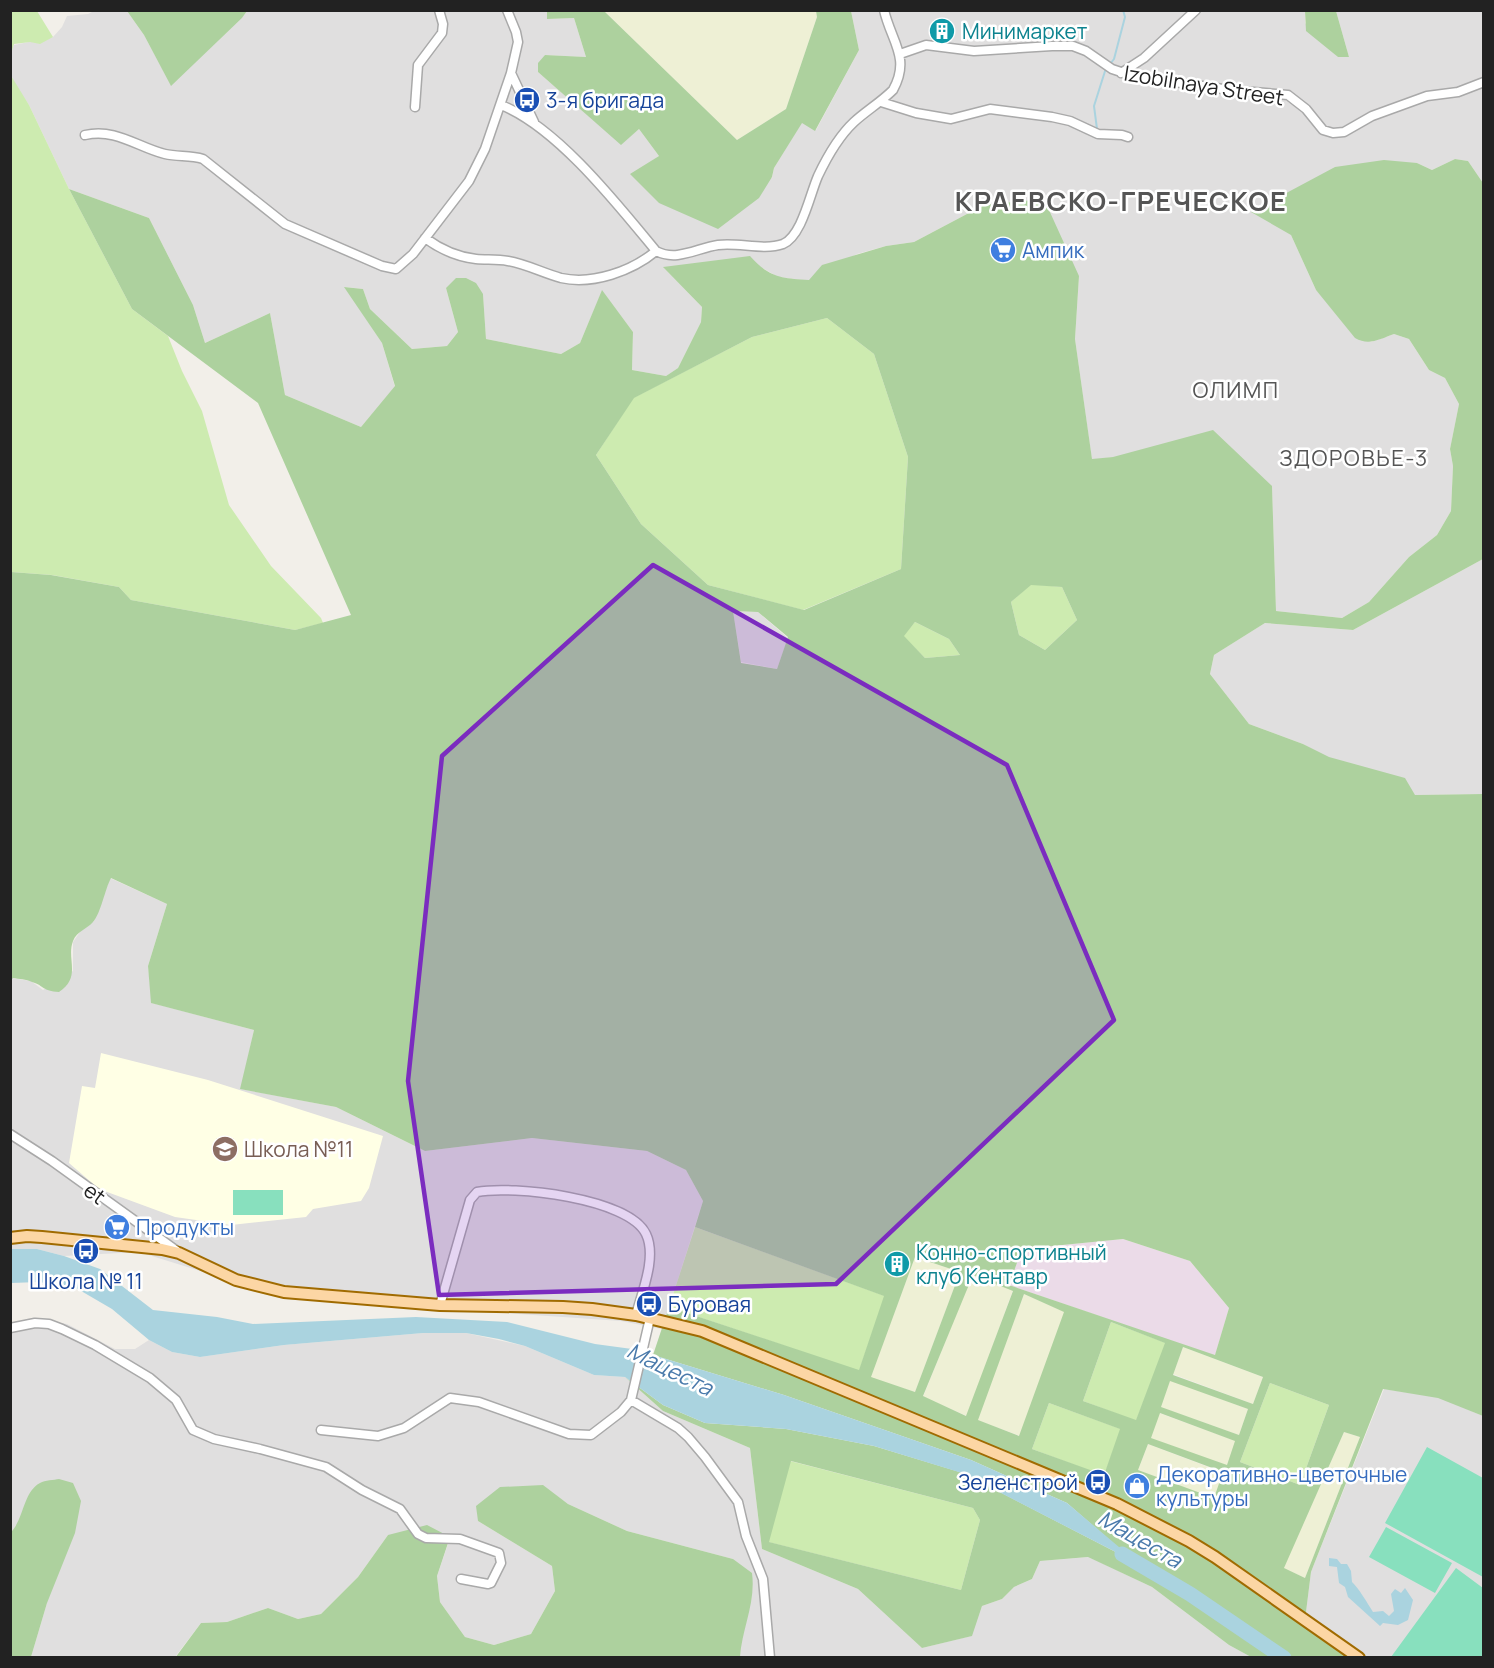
<svg xmlns="http://www.w3.org/2000/svg" width="1494" height="1668" font-family="Manrope,sans-serif">
  <style>
    .residential { fill: #e0dfdf }
    .industrial { fill: #ebdbe8 }
    .education { fill: #ffffe5 }
    .farmland { fill: #eef0d5 }
    .grass { fill: #cdebb0 }
    .forest { fill: #add19e; fill-rule: evenodd }
    .pitch { fill: #88e0be }
    .water { fill: #aad3df }
    .lines { fill: none; stroke-linecap: round; stroke-linejoin: round }
    .stream { stroke: #aad3df; stroke-width: 2 }
    .river { stroke: #aad3df; stroke-width: 15 }
    .minor-casing { stroke: #a9a9a9; stroke-width: 11 }
    .major-casing { stroke: #a06b00; stroke-width: 14 }
    .minor { stroke: #fff; stroke-width: 8 }
    .major { stroke: #fcd6a4; stroke-width: 10 }
    .marked { fill: #7b2cbf; fill-opacity: 0.2; stroke: #7b2cbf; stroke-width: 4.5; stroke-linejoin: round }
    .labels { text-anchor: middle; dominant-baseline: central; stroke-width: 5; stroke-linejoin: round; paint-order: stroke }
    .culture-label { font-size: 21px; fill: #0d838f; stroke: #fff; text-anchor: start }
    .street-label { font-size: 21px; fill: #222; stroke: #fff }
    .transit-label { font-size: 21px; fill: #164399; stroke: #fff; text-anchor: start }
    .shop-label { font-size: 21px; fill: #366cbe; stroke: #fff; text-anchor: start }
    .education-label { font-size: 21px; fill: #785e54; stroke: #fff; text-anchor: start }
    .neighbourhood-label { font-size: 22px; letter-spacing: 1.5px; fill: #555; stroke: #fff }
    .water-label { font-size: 22px; font-style: italic; fill: #4a7aab; stroke: #fff }
    .district-label { font-size: 27px; font-weight: bold; letter-spacing: 1.5px; fill: #555; stroke: #fff }
  </style>
  <rect width="100%" height="100%" fill="#f2efe9"/>
  <path class="residential" d="M94 11H127L144 35 171 85 242 18 247 11H547V19L574 18 586 57 545 55 538 72 621 144 639 129 659 156 631 175 772 178 774 168 802 122 816 130 859 50 851 11H1305V23L1338 57H1349L1336 11H1483V183L1468 161 1455 159 1432 170 1417 163 1291 235 1316 290 1371 342 1394 334 1409 339 1429 370 1445 378 1459 404 1450 449 1453 466 1451 511 1437 535 1409 557 1369 602 1342 618 1276 611 1272 486 1113 457 1092 460 1075 339 1079 276 984 205 914 242 886 246 857 254 810 281 778 277 759 266 664 268 702 307 701 322 678 368 666 376 632 370 633 332 602 291 580 343 561 354 486 339 483 294 446 288 458 332 447 346 412 349 370 309 363 289 345 287 382 343 395 387 361 427 285 395 270 313 205 343 193 305 149 218 69 189 29 105 14 83 11 74 10 54 14 45 53 37 62 27 67 16 88 14Z
    M1483 559V794L1415 795 1347 768 1303 744 1249 724 1210 674 1214 655 1265 623 1353 630Z
    M733 611 758 612 788 638 777 669 741 662Z
    M110 878 167 904 148 966 152 1003 254 1030 241 1089 336 1107 425 1151 532 1138 647 1151 686 1170 703 1201 662 1329 621 1321 304 1299 255 1288 139 1252 64 1256 37 1249H11L10 980 12 978 31 981 43 990 73 971V942L82 929 94 921Z
    M35 1319 67 1324 115 1349H135L149 1340 172 1352 200 1357 284 1345 423 1333H466L525 1346 594 1375 625 1377 663 1411 750 1448 762 1549 858 1589 922 1648 971 1636 982 1606 1002 1599 1014 1587 1032 1579 1040 1561 1089 1557 1152 1587 1229 1645 1251 1657H740L741 1641 733 1559 627 1531 568 1504 542 1485 478 1521 552 1566 555 1591 531 1634 494 1645 465 1637 440 1602 437 1576 450 1538 388 1535 358 1577 321 1614 298 1619 268 1608 227 1622 201 1623 175 1657H31L47 1603 30 1493 17 1525 11 1532V1323Z
    M1384 1389 1438 1397 1483 1416V1657H1352L1305 1620 1311 1572Z"/>
  <path class="industrial" d="M1123 1239 1190 1261 1229 1308 1215 1356 1009 1285 1022 1249Z"/>
  <path class="education" d="M101 1053 208 1080 383 1136 369 1188 361 1201 313 1209 306 1217 231 1225 175 1217 99 1189 69 1163 82 1086 95 1088Z"/>
  <path class="farmland" d="M816 10 817 17 786 109 737 140 604 11Z
    M915 1257 960 1272 915 1392 870 1378Z
    M972 1275 1013 1290 967 1416 923 1397Z
    M1024 1294 1065 1312 1020 1436 977 1420Z
    M1183 1347 1263 1377 1253 1404 1173 1374Z
    M1170 1380 1248 1409 1239 1435 1160 1407Z
    M1159 1413 1236 1441 1227 1466 1150 1438Z
    M1344 1432 1360 1437 1305 1578 1283 1568Z
    M1148 1444 1224 1473 1214 1499 1138 1470Z"/>
  <path class="grass" d="M11 10 37 11 53 37 40 44 30 42 14 44 11 54Z
    M10 74 29 105 69 189 132 309 168 336 182 371 202 411 229 505 271 566 321 618 323 623 295 630 131 600 119 587 52 575 11 572Z
    M827 318 874 354 908 457 901 569 803 610 708 585 641 524 596 455 633 398 752 337Z
    M1031 584 1062 587 1077 620 1045 650 1019 635 1011 602Z
    M915 622 949 639 960 655 925 658 903 636Z
    M695 1227 885 1296 859 1371 669 1307Z
    M1111 1322 1166 1343 1136 1421 1083 1401Z
    M1270 1383 1329 1405 1300 1485 1240 1462Z
    M1049 1403 1121 1429 1104 1476 1032 1449Z
    M790 1461 973 1508 980 1520 961 1590 768 1542Z"/>
  <path class="forest" d="M127 11H247L242 18 171 86 144 35Z
    M547 11H604L737 140 786 109 817 17 816 11H851L859 50 815 131 802 123 774 168 772 177 759 198 718 229 659 203 630 174 659 156 639 129 621 145 538 72V63L545 55 586 57 574 18 547 19Z
    M1305 11H1336L1349 57H1338L1306 31Z
    M1455 159 1468 161 1483 183V559L1353 630 1265 623 1214 655 1210 674 1249 724 1303 744 1329 757 1405 778 1415 795 1483 794V1416L1438 1398 1383 1389 1311 1572 1305 1620 1352 1657H1251L1229 1645 1152 1587 1088 1557 1040 1561 1032 1579 1014 1587 1002 1599 982 1606 972 1636 922 1648 858 1589 762 1549 750 1448 663 1411 625 1377 663 1405 705 1423 786 1429 874 1446 963 1473 1135 1562 1067 1503 971 1460 784 1395 653 1355 669 1307 859 1370 884 1296 695 1227 703 1201 686 1170 647 1151 532 1138 425 1151 336 1107 240 1089 254 1030 151 1003 148 966 167 904 111 878C105 889 101 913 93 922 87 929 77 931 73 941 66 959 82 977 59 992 42 991 45 986 32 982 26 979 19 979 13 978L11 980V572L51 575 119 587 131 600 295 630 351 615 258 403 132 309 69 189 149 218 193 305 205 343 270 313 285 395 361 427 395 386 382 343 344 287 363 289 370 309 412 349 447 346 458 332 446 288 456 278H466L476 283 483 294 486 339 561 354 580 343 602 290 633 332 632 370 666 376 678 368 701 322 702 307 663 267 750 256C770 278 781 278 809 280L822 265 886 246 914 242 984 205 1044 199 1079 276 1075 339 1092 459 1113 457 1213 430 1272 486 1276 611 1342 618 1369 602 1409 557 1437 535 1451 511 1453 466 1450 449 1459 404 1445 378 1429 370 1409 339 1394 334C1380 339 1369 346 1355 338L1316 290 1291 235 1251 212 1335 167 1384 160 1417 163 1432 170ZM827 318 874 354 908 457 901 569 804 610 708 585 641 524 596 455 634 398 752 337ZM1031 585 1062 587 1077 620 1045 650 1019 635 1011 602ZM733 611 758 612 788 637 777 669 741 663ZM915 622 949 639 960 655 925 658 904 636ZM1123 1239 1190 1261 1229 1308 1215 1355 1009 1285 1022 1249ZM915 1257 960 1272 915 1392 871 1377ZM973 1275 1013 1291 966 1416 923 1396ZM1024 1294 1064 1312 1019 1436 978 1420ZM1111 1322 1165 1343 1136 1420 1083 1401ZM1183 1347 1263 1377 1253 1404 1173 1375ZM1170 1381 1248 1409 1239 1435 1161 1407ZM1270 1383 1329 1405 1300 1485 1240 1462ZM1049 1403 1120 1429 1104 1475 1032 1449ZM1160 1413 1235 1441 1227 1465 1151 1438ZM1344 1432 1360 1437 1305 1578 1284 1568ZM1148 1444 1223 1472 1214 1498 1138 1470ZM791 1461 973 1508 980 1520 961 1590 769 1542Z
    M59 1479 73 1483 81 1501 75 1533 47 1603 31 1657H11V1532C24 1519 23 1492 40 1483 45 1480 54 1480 59 1479Z
    M543 1485 568 1504 627 1531 733 1559 752 1573C756 1603 742 1628 740 1657L175 1658 201 1623 227 1622 268 1608 298 1619 321 1614 358 1577 388 1535 427 1525 450 1537 437 1576 440 1602 465 1637 494 1645 531 1634 555 1591 552 1566 478 1521 476 1506 500 1487Z"/>
  <path class="pitch" d="M233 1190H283V1215H233Z
    M1427 1447 1483 1478V1577L1385 1523Z
    M1386 1527 1452 1563 1435 1593 1369 1557Z
    M1456 1568 1483 1588V1657H1391Z"/>
  <path class="water" d="M10 1249H37L64 1256 100 1269 153 1310 217 1317 253 1324 416 1317 507 1322 595 1344 632 1349 653 1355 784 1395 971 1460 1067 1503 1139 1564 962 1473 874 1446 786 1429 705 1423 663 1405 625 1377 594 1375 525 1346 499 1339 466 1333H423L284 1345 200 1357 172 1352 149 1340 112 1309 76 1288 39 1282 11 1283Z
    M1329 1558 1337 1559 1341 1564H1347L1351 1571 1352 1582C1358 1587 1368 1604 1373 1612L1383 1611 1389 1616 1394 1611 1391 1594 1395 1589 1401 1593 1405 1588 1413 1600 1408 1620 1398 1625 1383 1623 1380 1626 1348 1597 1345 1587 1339 1583 1337 1567 1329 1566Z"/>
  <g class="lines">
    <path class="stream" d="M1110 64 1114 59 1125 17 1123 10
      M1097 129 1094 106 1106 68"/>
    <path class="river" d="M1122 1554 1190 1594 1284 1658"/>
    <g class="minor-casing">
      <path id="minor" d="M507 10 516 32 518 42 511 73 534 122
        M900 54 926 45 974 51 1052 46H1073L1086 51 1112 69 1133 76 1230 90 1288 95 1306 109 1323 130 1333 133 1344 132 1372 116 1427 96 1458 92 1484 82
        M1121 73 1144 58 1196 10
        M881 102 916 113 951 119 990 109 1052 117 1070 121 1098 134 1122 135 1128 137
        M501 105C557 127 618 205 656 251 677 262 697 248 718 245 739 242 763 251 783 244 802 236 810 194 818 176 827 157 838 137 854 122 866 111 881 102 893 90 911 58 891 41 884 10
        M415 107 418 65 442 33 443 24 439 10
        M85 135C116 128 137 147 165 154 178 157 190 155 203 159L285 224 382 266 396 269 413 254 469 181 485 149 511 73
        M425 238C440 249 457 257 476 259 486 260 497 259 508 261 526 264 543 273 561 278 593 285 632 271 656 251
        M10 1134 52 1161 177 1251
        M440 1305 470 1200 477 1192C512 1185 629 1198 646 1234 657 1257 642 1292 636 1315
        M10 1328 35 1323 49 1324 62 1329 95 1345 150 1378 176 1400 193 1430 214 1439 260 1449 326 1467 362 1490 400 1509 418 1534 426 1538 460 1539 499 1553 501 1563 491 1583 488 1584 461 1579
        M631 1400 678 1428 688 1437 705 1457 738 1502 746 1536 763 1579 770 1658
        M321 1430 378 1436 404 1428 450 1398 479 1402 569 1434 591 1435 621 1412 631 1400 650 1318"/>
    </g>
    <g class="major-casing">
      <path id="major" d="M10 1238 27 1236 42 1237 162 1249 179 1253 236 1280 284 1292 440 1305 563 1307 592 1309 636 1315 702 1331 1117 1504 1189 1541 1215 1557 1359 1658"/>
    </g>
    <use href="#minor" class="minor"/>
    <use href="#major" class="major"/>
  </g>
  <path class="marked" d="M653 565 1007 765 1114 1020 836 1284 439 1295 408 1081 442 756Z"/>
  <defs>
    <g id="building-disc" transform="scale(1.35)"><circle r="9.5" fill="#0f9aa8" stroke="#fff"/><path d="M-4-6H4V6H1V3H-1V6H-4ZM-2.5-4.3h1.7v1.8h-1.7ZM.8-4.3h1.7v1.8H.8ZM-2.5-1h1.7V.8h-1.7ZM.8-1h1.7V.8H.8Z" fill="#fff"/></g>
    <g id="bus-disc" transform="scale(1.35)"><circle r="9.5" fill="#1a4fb4" stroke="#fff"/><path d="M-5-6H5V4H4V6H2V4H-2V6H-4V4H-5ZM-3.5-4V0h7V-4ZM-3.5 1.2v1.5H-2V1.2ZM2 1.2v1.5H3.5V1.2Z" fill="#fff"/></g>
    <g id="supermarket-disc" transform="scale(1.35)"><circle r="9.5" fill="#3f7fe0" stroke="#fff"/><path d="M-6-5.5h2.5l.6 2H6L4.5 2H-2.5L-4.4-4H-6ZM-1.5 3.2a1.3 1.3 0 1 0 .1 0ZM3 3.2a1.3 1.3 0 1 0 .1 0Z" fill="#fff"/></g>
    <g id="school-disc" transform="scale(1.35)"><circle r="9.5" fill="#8d6e63" stroke="#fff"/><path d="M0-5L7-2L0 1L-7-2ZM-4 1L0 2.5L4 1V4Q0 6-4 4Z" fill="#fff"/></g>
    <g id="shop-disc" transform="scale(1.35)"><circle r="9.5" fill="#3f7fe0" stroke="#fff"/><path d="M-5-2.5h2.3a2.7 3.5 0 0 1 5.4 0H5L5.5 6h-11ZM-1.5-2.5h3a1.5 2.3 0 0 0-3 0Z" fill="#fff"/></g>
  </defs>
  <g fill-rule="evenodd">
    <use href="#building-disc" x="942" y="31"/>
    <use href="#bus-disc" x="527" y="100"/>
    <use href="#supermarket-disc" x="1003" y="250"/>
    <use href="#school-disc" x="225" y="1149"/>
    <use href="#supermarket-disc" x="117" y="1227"/>
    <use href="#bus-disc" x="86" y="1251"/>
    <use href="#building-disc" x="897" y="1264"/>
    <use href="#bus-disc" x="649" y="1304"/>
    <use href="#bus-disc" x="1098" y="1482"/>
    <use href="#shop-disc" x="1137" y="1486"/>
  </g>
  <g class="labels">
    <g class="culture-label">
      <text x="962" y="31">Минимаркет</text>
      <text x="916" y="1252">Конно-спортивный<tspan x="916" dy="24">клуб Кентавр</tspan></text>
    </g>
    <g class="street-label">
      <text transform="translate(1204 85) rotate(9)">Izobilnaya Street</text>
      <text transform="translate(95 1193) rotate(36)">et</text>
    </g>
    <g class="transit-label">
      <text x="546" y="100">3-я бригада</text>
      <text x="86" y="1281" text-anchor="middle">Школа № 11</text>
      <text x="668" y="1304">Буровая</text>
      <text x="1078" y="1482" text-anchor="end">Зеленстрой</text>
    </g>
    <g class="shop-label">
      <text x="1022" y="250">Ампик</text>
      <text x="136" y="1227">Продукты</text>
      <text x="1156" y="1474">Декоративно-цветочные<tspan x="1156" dy="24">культуры</tspan></text>
    </g>
    <g class="education-label">
      <text x="244" y="1149">Школа №11</text>
    </g>
    <g class="neighbourhood-label">
      <text x="1236" y="390">ОЛИМП</text>
      <text x="1354" y="458">ЗДОРОВЬЕ-3</text>
    </g>
    <g class="water-label">
      <text transform="translate(670 1369) rotate(26)">Мацеста</text>
      <text transform="translate(1140 1539) rotate(30)">Мацеста</text>
    </g>
    <g class="district-label">
      <text x="1121" y="200">КРАЕВСКО-ГРЕЧЕСКОЕ</text>
    </g>
  </g>
  <rect width="1494" height="1668" fill="none" stroke="#222222" stroke-width="24"/>
</svg>
